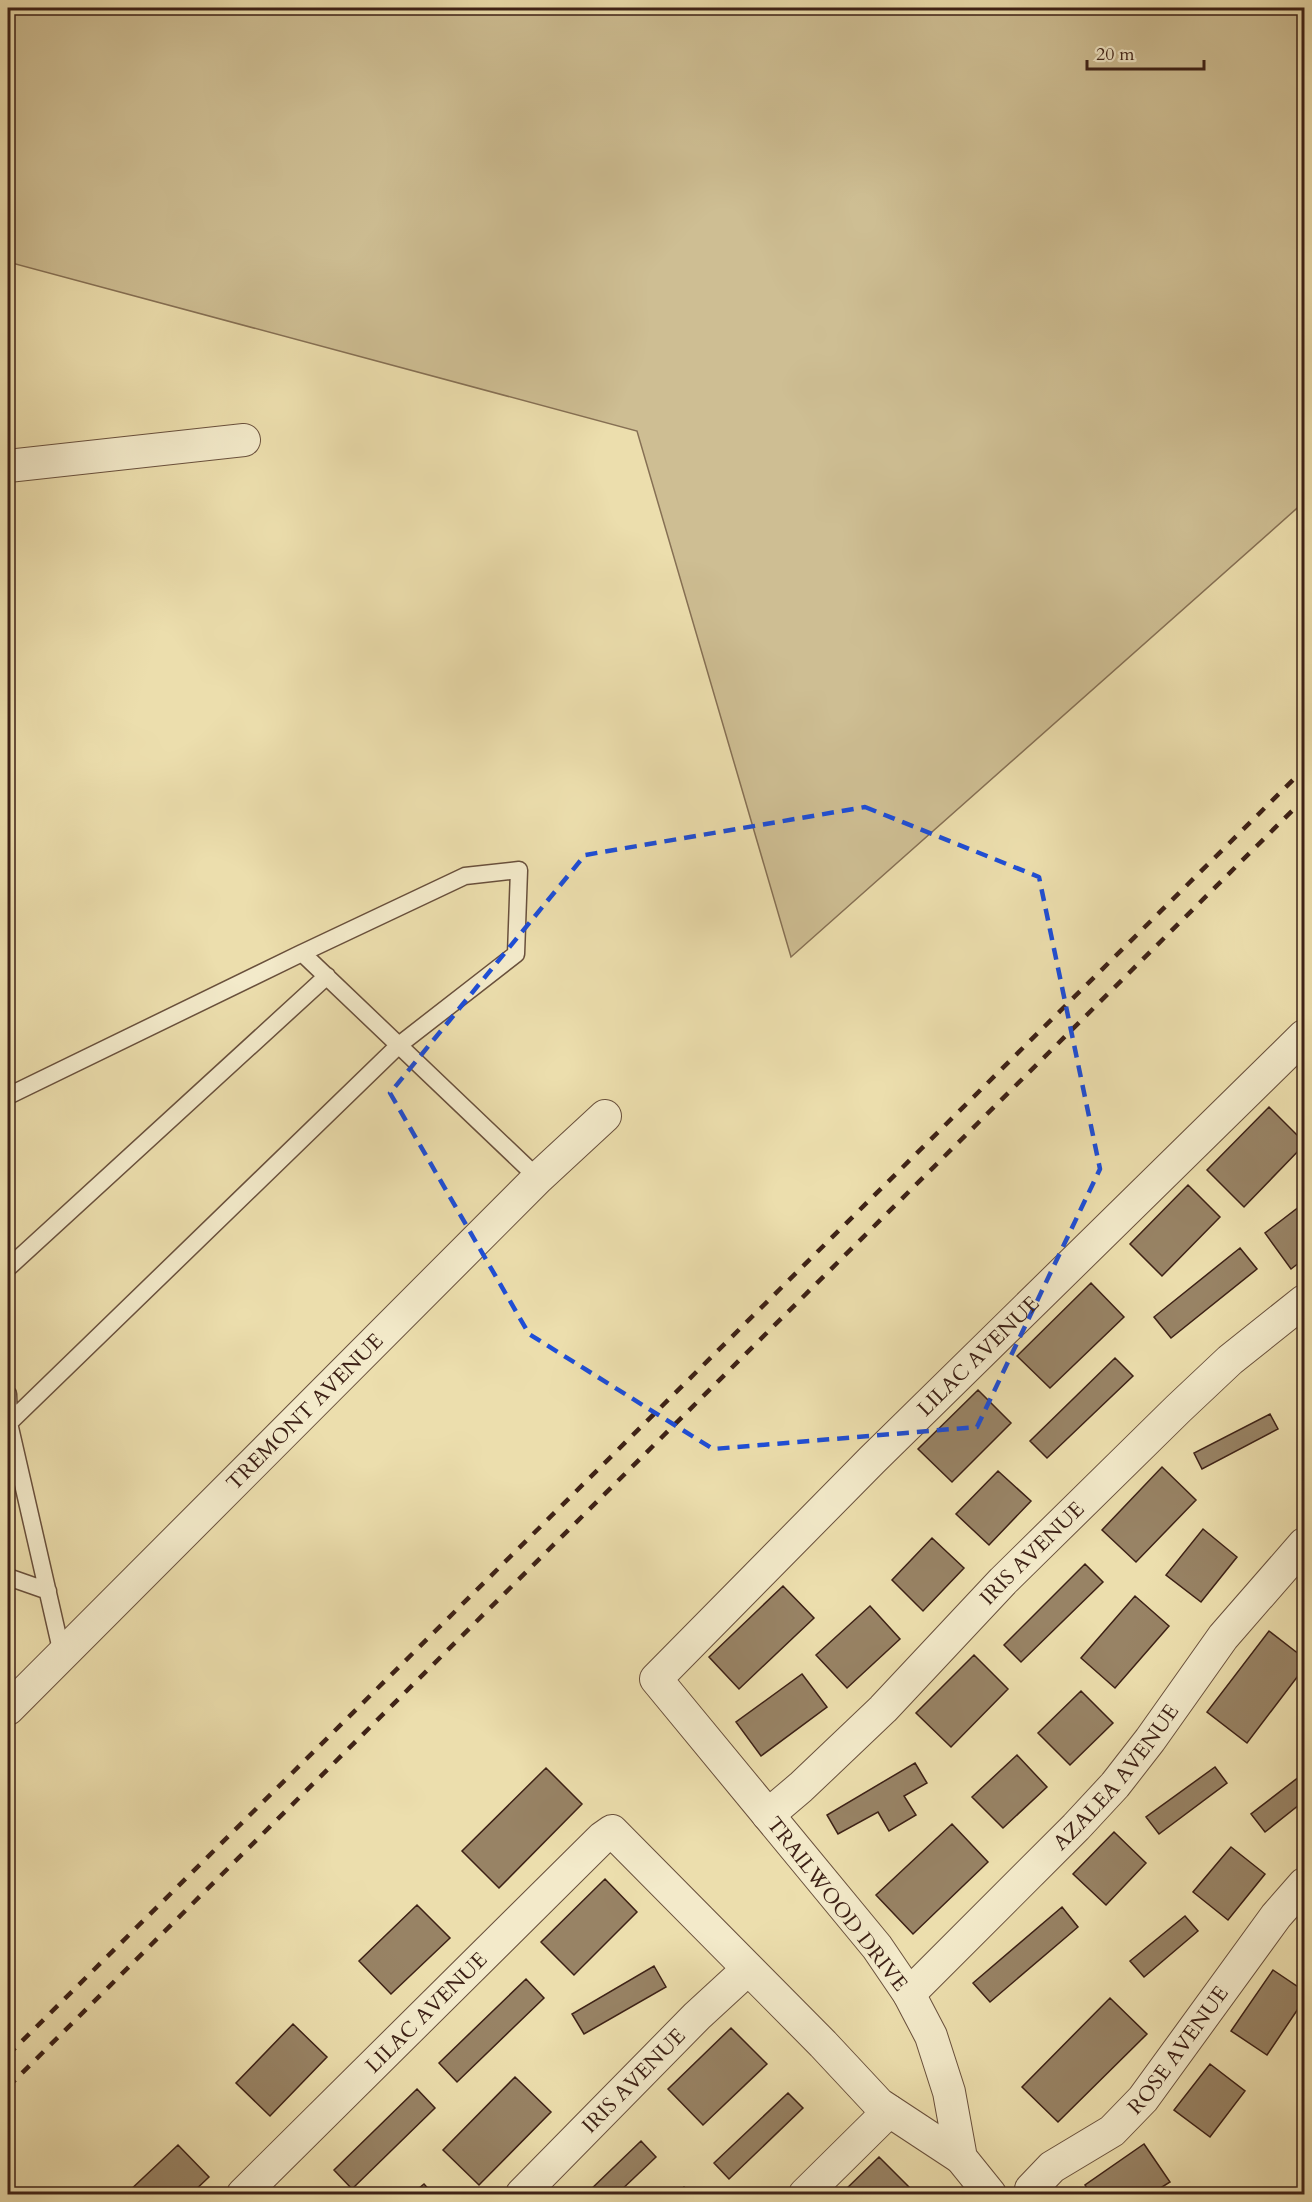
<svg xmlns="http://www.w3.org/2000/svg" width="1312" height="2202" font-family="Cardo,serif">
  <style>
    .green { fill: #cebe93; stroke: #867054; stroke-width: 1.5 }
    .building { fill: #988365; stroke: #3d2116; stroke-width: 1.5 }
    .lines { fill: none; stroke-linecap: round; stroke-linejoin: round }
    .lane-casing { stroke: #69503c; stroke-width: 19 }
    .street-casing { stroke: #69503c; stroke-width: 34 }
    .lane { stroke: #f3eaca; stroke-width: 16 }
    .street { stroke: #f3eaca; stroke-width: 32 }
    .rail { stroke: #3d2116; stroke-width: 4.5; stroke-dasharray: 10 10; stroke-linecap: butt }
    .marked { fill: none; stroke: #1d4ed8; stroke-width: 4.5; stroke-dasharray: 12 8; stroke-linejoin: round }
    .labels { text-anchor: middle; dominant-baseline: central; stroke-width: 4.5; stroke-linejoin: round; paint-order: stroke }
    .street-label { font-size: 21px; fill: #3d2116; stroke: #f3eaca }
  </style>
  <rect width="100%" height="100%" fill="#ecdead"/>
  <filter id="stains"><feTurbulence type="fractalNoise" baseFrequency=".00333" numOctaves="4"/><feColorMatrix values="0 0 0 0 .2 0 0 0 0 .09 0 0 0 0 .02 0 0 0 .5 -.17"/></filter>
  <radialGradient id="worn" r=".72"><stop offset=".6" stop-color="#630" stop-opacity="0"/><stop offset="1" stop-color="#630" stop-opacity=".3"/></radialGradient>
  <path class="green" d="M8 8H1304V502L791 957 637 431 8 262Z"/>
  <path class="building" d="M1269 1107 1304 1142V1145L1244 1207 1207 1170Z
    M1188 1185 1220 1217 1162 1276 1130 1244Z
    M1304 1203V1259L1291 1269 1265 1233Z
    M1240 1248 1257 1269 1171 1338 1154 1317Z
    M1091 1283 1124 1317 1050 1388 1017 1356Z
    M1115 1358 1133 1376 1047 1458 1030 1441Z
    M978 1390 1011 1423 952 1482 918 1449Z
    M1270 1414 1278 1429 1202 1469 1194 1453Z
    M1162 1467 1196 1500 1136 1562 1102 1530Z
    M998 1471 1031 1501 989 1545 956 1514Z
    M1203 1529 1237 1557 1201 1602 1166 1575Z
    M932 1538 964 1568 923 1611 892 1580Z
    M1085 1564 1103 1582 1021 1662 1004 1645Z
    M783 1586 814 1618 739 1689 709 1657Z
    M1135 1596 1169 1626 1115 1688 1081 1658Z
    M870 1606 900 1639 847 1688 816 1655Z
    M1269 1631 1304 1658V1668L1247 1743 1207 1712Z
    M974 1655 1008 1689 951 1747 916 1713Z
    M802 1674 827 1707 761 1756 736 1722Z
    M1081 1691 1113 1723 1070 1765 1038 1733Z
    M1017 1755 1047 1787 1003 1828 972 1797Z
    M915 1763 927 1783 904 1796 916 1815 889 1831 878 1812 838 1834 827 1815Z
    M1215 1767 1227 1783 1159 1834 1146 1817Z
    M546 1768 582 1804 499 1888 462 1851Z
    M1304 1773V1801L1265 1832 1251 1814Z
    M952 1824 988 1862 913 1934 876 1895Z
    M1114 1832 1146 1863 1106 1905 1073 1874Z
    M1231 1847 1265 1874 1228 1920 1193 1892Z
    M605 1879 637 1912 574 1975 541 1942Z
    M417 1905 450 1938 391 1994 359 1961Z
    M1062 1907 1078 1927 990 2002 973 1983Z
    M1185 1916 1198 1931 1144 1977 1130 1961Z
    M654 1966 666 1987 584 2034 572 2014Z
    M1273 1970 1304 1991V2000L1267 2055 1231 2031Z
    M526 1979 544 1998 457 2082 439 2063Z
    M1110 1998 1147 2034 1058 2122 1022 2087Z
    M293 2024 327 2057 270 2116 236 2083Z
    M731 2028 767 2064 703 2125 668 2089Z
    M1210 2064 1245 2091 1210 2137 1174 2110Z
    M515 2077 551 2112 479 2185 443 2150Z
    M417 2089 435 2108 352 2189 334 2170Z
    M788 2093 803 2108 729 2179 714 2163Z
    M641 2141 656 2157 617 2194H586Z
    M1144 2144 1170 2182 1151 2194H1091L1085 2185Z
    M178 2145 209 2177 191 2194H126Z
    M879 2157 912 2190 908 2194H841Z
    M424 2184 433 2194H412Z
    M684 2187 691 2194H676Z"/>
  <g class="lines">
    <g class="lane-casing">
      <path id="lane" d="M8 1096 302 953 538 1178
        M8 1268 327 976
        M8 1394 9 1423 62 1654
        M9 1423 399 1045 516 954 519 870 465 876 302 953
        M8 1577 48 1591"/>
    </g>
    <g class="street-casing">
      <g id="street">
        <path d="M8 466 244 440"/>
        <path id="s1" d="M8 1709 538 1178 605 1116"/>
        <path id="s2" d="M768 1815 801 1787 883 1709 1003 1581 1178 1409 1230 1360 1304 1301"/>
        <path id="s3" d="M909 1994 1076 1827 1115 1785 1150 1740 1223 1637 1304 1544"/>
        <path id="s4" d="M243 2194 602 1838 612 1831 823 2044 879 2104 961 2158"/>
        <path id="s5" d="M522 2194 697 2016 747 1970"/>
        <path d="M805 2194 889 2111"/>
        <path id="s6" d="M990 2194 961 2158 949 2092 931 2036 909 1994 877 1947 656 1679 872 1460 1304 1036"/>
        <path id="s7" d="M1030 2194 1031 2189 1052 2167 1112 2131 1143 2099 1276 1916 1304 1884"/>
      </g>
    </g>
    <use href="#lane" class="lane"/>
    <use href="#street" class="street"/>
    <path class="rail" d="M8 2055 1304 769
      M8 2087 1304 799"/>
  </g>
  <path class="marked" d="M865 807 1039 877 1100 1169 977 1427 713 1449 529 1334 390 1093 585 855Z"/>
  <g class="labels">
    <g class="street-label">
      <text stroke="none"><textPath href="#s6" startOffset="1080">LILAC AVENUE</textPath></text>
      <text stroke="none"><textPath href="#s1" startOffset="420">TREMONT AVENUE</textPath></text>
      <text stroke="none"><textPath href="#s2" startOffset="372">IRIS AVENUE</textPath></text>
      <text stroke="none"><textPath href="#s3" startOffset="300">AZALEA AVENUE</textPath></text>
      <text transform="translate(837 1904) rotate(52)">TRAILWOOD DRIVE</text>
      <text stroke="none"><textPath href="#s4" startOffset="258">LILAC AVENUE</textPath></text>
      <text stroke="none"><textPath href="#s7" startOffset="210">ROSE AVENUE</textPath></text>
      <text stroke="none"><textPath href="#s5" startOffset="159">IRIS AVENUE</textPath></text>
    </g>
  </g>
  <rect width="1312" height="2202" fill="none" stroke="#ecdead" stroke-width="30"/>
  <rect x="9" y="9" width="1294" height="2184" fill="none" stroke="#3d2116" stroke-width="3"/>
  <rect x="15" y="15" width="1282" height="2172" fill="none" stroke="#3d2116" stroke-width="1.5"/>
  <path d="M1087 60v9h117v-9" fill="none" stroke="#3d2116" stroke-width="3"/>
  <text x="1096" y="60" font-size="18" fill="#3d2116" stroke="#f3eaca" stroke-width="4.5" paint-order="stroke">20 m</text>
  <rect width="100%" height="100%" filter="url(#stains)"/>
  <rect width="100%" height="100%" fill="url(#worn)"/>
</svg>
